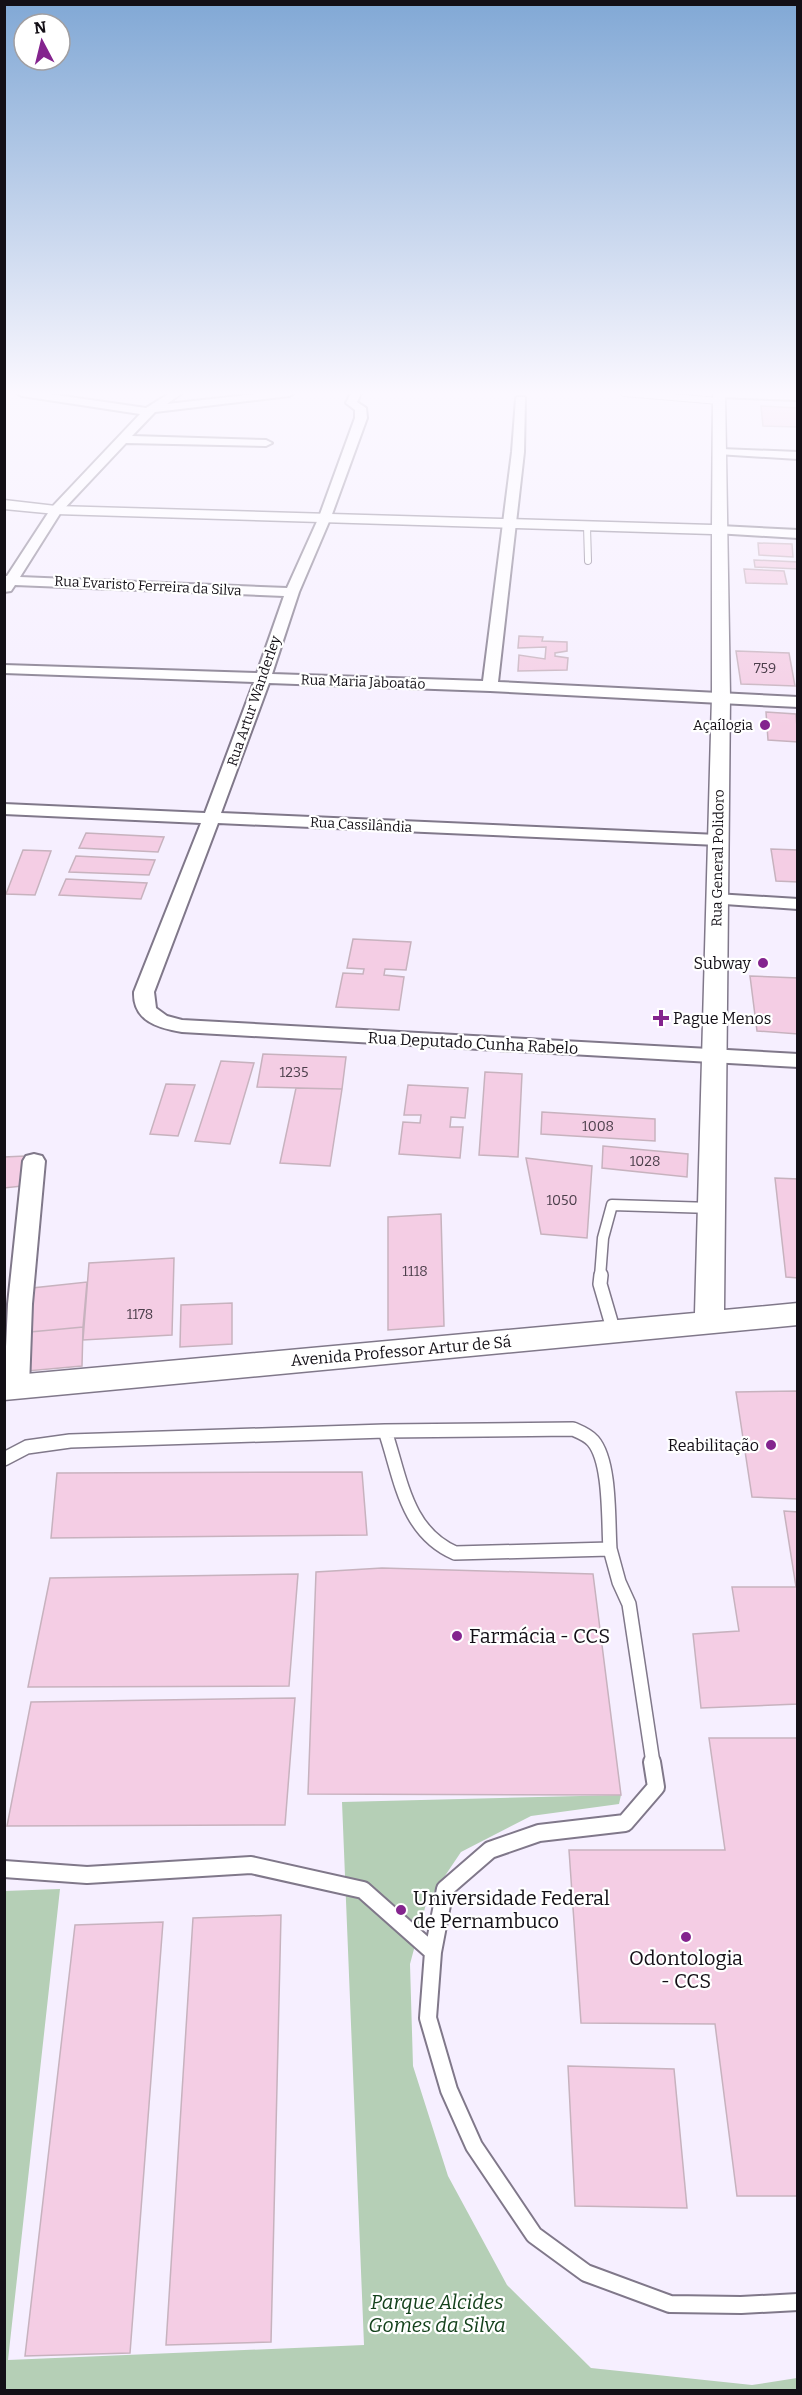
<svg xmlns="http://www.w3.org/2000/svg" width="802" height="2395" font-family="Bitter,serif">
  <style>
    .green { fill: #b5cfb6 }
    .building { fill: #f4cde4; stroke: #c7b2be; stroke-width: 1.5 }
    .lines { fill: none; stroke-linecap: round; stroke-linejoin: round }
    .service-far3-casing { stroke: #80788a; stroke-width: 8 }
    .service-far2-casing { stroke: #80788a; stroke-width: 13 }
    .service-far1-casing { stroke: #80788a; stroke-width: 16 }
    .service-casing { stroke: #80788a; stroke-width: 20 }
    .minor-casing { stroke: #80788a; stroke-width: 4 }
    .tertiary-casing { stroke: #80788a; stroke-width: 3 }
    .service-far3 { stroke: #fff; stroke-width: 6 }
    .service-far2 { stroke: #fff; stroke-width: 10 }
    .service-far1 { stroke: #fff; stroke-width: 13 }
    .service { stroke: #fff; stroke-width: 16 }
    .minor { fill: #fff; fill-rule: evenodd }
    .tertiary { fill: #fff; fill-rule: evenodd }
    .poi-dot { fill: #84248e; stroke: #fff; stroke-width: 2 }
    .labels { text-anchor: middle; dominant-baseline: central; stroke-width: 4.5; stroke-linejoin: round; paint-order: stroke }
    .far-street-label { font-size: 14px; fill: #130f16; stroke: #fff }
    .number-label { font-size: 14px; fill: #4b3e4a }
    .far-poi-label { font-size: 14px; fill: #130f16; stroke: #fff; text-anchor: end }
    .poi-label { font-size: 16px; fill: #130f16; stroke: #fff; text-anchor: end }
    .street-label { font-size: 16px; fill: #130f16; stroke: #fff }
    .near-poi-label { font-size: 20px; fill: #130f16; stroke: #fff; text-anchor: start }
    .near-park-label { font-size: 20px; font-style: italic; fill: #14421c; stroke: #fff }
  </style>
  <rect width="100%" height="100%" fill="#f6efff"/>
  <path class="green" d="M621 1795 619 1804 531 1816 461 1852 426 1904 410 1964 413 2066 448 2176 507 2285 591 2368 752 2385 797 2378V2390H5L4 1891 60 1889 8 2360 364 2345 342 1802Z"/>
  <path class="building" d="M761 406 798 408V427L763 426Z
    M758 543 792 544 793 557 759 555Z
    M754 560 798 562V569L755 567Z
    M744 569 784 571 787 584 746 583Z
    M519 636 543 637 542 641 567 642V651L555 653V656L568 658 567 670 518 671 519 655 545 659 546 647 518 648Z
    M736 651 789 653 795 686 741 684Z
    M766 712 796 714 798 742 768 740Z
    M86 833 164 837 158 852 79 848Z
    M771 849 798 850V882L776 881Z
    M23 850 51 851 35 895 6 894Z
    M76 856 155 860 149 875 69 872Z
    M66 879 147 883 141 899 59 895Z
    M353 939 411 942 406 970 385 969 384 975 404 977 399 1010 336 1007 343 973 363 974 364 969 347 968Z
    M750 976 798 978V1034L757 1031Z
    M263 1054 346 1057 342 1089 257 1087Z
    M221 1061 254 1063 230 1144 195 1141Z
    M485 1072 522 1074 518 1157 479 1155Z
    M166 1084 195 1085 178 1136 150 1134Z
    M408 1085 468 1088 465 1118 451 1117 450 1127H463L460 1158 399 1154 403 1122 420 1123 421 1115H404Z
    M296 1088 342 1089 330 1166 280 1163Z
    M542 1112 655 1119V1141L541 1134Z
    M603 1146 688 1154 687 1177 602 1168Z
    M25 1156 22 1186 4 1188V1157Z
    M526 1158 592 1166 587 1238 541 1234Z
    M775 1178 798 1179V1278L786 1277Z
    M441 1214 444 1326 388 1330V1217Z
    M174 1258 172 1335 83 1340 89 1263Z
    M87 1282 83 1327 30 1332 32 1288Z
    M232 1303V1344L180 1347 181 1305Z
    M15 1307 9 1372H4V1308Z
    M83 1327 82 1366 27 1371 30 1332Z
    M798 1391V1499L752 1497 736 1392Z
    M362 1472 367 1535 51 1538 57 1473Z
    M784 1511 798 1512V1704L701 1708 693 1634 739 1631 732 1587H796Z
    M382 1568 593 1574 621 1795 308 1794 316 1572Z
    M298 1574 289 1686 28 1687 50 1578Z
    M295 1698 285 1825 7 1826 31 1702Z
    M709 1738H798V2196H737L715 2024 581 2023 569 1850H725Z
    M281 1915 271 2342 166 2345 193 1918Z
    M163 1922 130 2353 25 2356 75 1925Z
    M568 2066 674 2069 687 2208 575 2206Z"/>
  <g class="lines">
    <g class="service-far3-casing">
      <path id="service-far3" d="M624 393 719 401
        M587 526 588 561"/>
    </g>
    <g class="service-far2-casing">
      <path id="service-far2" d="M600 1277 603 1238 612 1205 712 1208"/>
    </g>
    <g class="service-far1-casing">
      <path id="service-far1" d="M601 1275 600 1284 614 1332
        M573 1429C580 1432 588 1435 593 1441 611 1462 608 1522 610 1549L455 1553C405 1531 401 1478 385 1431Z
        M4 1459 27 1447 70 1441 385 1431
        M610 1549 619 1582 629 1604 653 1763"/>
    </g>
    <g class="service-casing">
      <path id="service" d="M652 1762 656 1787 625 1823 539 1833 490 1850 445 1889 433 1952 428 2018 449 2090 474 2146 534 2235 586 2273 670 2304 741 2305 798 2302
        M4 1869 87 1875 251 1865 363 1890 433 1952"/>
    </g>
    <g class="minor-casing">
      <path id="minor" d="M17 393H42L146 408 170 393H182L167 404 264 393H294L289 396 155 412 132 436 266 440 272 443 266 446 126 443 61 512 20 577 287 588 319 517 355 418V410L346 403 351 393H361L357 402 366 408 367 418 331 517 299 592 272 674 483 681 512 452 516 399 517 397H525L524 452 498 682 798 697V707L490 691 269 683 221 813 718 835 724 836 727 840 724 844 718 845 218 823 154 992 156 1008 167 1016 182 1020 798 1054V1067L182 1032C158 1028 133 1021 134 992L201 823 4 814V804L205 813 254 682 4 673V665L257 673 284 596 15 585 11 591 4 592V576H7L52 507 140 414 22 396Z
        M714 393 798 394V400L719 397 715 396Z
        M721 449 798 452V459L717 454V450Z
        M720 526 798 530V538L715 533 714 530 715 527Z
        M716 894 798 899V909L710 903 707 899 710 895Z
        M34 1154 42 1156 45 1161 32 1304 29 1387 25 1394 16 1397 7 1394 4 1389 8 1304 23 1161 26 1156Z"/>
    </g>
    <g class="tertiary-casing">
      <path id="tertiary" d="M713 393H725L730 696 724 1310 798 1303V1325L4 1400V1376L695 1313 712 696V534L56 514 4 509V500L56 506 712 525Z"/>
    </g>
    <use href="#service-far3" class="service-far3"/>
    <use href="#service-far2" class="service-far2"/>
    <use href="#service-far1" class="service-far1"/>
    <use href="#service" class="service"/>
    <use href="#minor" class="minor"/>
    <use href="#tertiary" class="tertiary"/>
  </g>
  <linearGradient id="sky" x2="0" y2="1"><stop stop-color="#81a8d5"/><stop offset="0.54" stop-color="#fbf8ff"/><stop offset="1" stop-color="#fbf8ff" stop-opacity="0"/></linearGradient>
  <rect width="802" height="728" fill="url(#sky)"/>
  <g class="poi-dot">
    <circle cx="765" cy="725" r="6"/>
    <circle cx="763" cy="963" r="6"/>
    <path d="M658 1009h6v6h6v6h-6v6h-6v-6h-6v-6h6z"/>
    <circle cx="771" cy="1445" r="6"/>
    <circle cx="457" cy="1636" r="6"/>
    <circle cx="401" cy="1910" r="6"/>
    <circle cx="686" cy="1937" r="6"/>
  </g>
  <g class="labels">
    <g class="far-street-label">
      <text transform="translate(148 586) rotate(3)">Rua Evaristo Ferreira da Silva</text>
      <text transform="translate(363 682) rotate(2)">Rua Maria Jaboatão</text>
      <text transform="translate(254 701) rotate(-71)">Rua Artur Wanderley</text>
      <text transform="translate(361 825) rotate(3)">Rua Cassilândia</text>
      <text transform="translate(718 858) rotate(-89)">Rua General Polidoro</text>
    </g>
    <g class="number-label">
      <text x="765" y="668">759</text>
      <text x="294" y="1072">1235</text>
      <text x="598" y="1126">1008</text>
      <text x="645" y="1161">1028</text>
      <text x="562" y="1200">1050</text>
      <text x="415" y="1271">1118</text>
      <text x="140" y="1314">1178</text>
    </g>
    <g class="far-poi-label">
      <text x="753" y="725">Açaílogia</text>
    </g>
    <g class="poi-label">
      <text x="751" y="963">Subway</text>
      <text x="673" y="1018" text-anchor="start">Pague Menos</text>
      <text x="759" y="1445">Reabilitação</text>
    </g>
    <g class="street-label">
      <text transform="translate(473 1043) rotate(3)">Rua Deputado Cunha Rabelo</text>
      <text transform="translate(401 1351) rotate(-5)">Avenida Professor Artur de Sá</text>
    </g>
    <g class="near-poi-label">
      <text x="469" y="1636">Farmácia - CCS</text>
      <text x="413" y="1898">Universidade Federal<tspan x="413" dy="23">de Pernambuco</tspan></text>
      <text x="686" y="1958" text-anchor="middle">Odontologia<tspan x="686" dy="23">- CCS</tspan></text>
    </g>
    <g class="near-park-label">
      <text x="437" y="2302">Parque Alcides<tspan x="437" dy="23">Gomes da Silva</tspan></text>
    </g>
  </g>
  <rect width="802" height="2395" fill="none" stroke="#130f16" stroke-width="12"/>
  <g transform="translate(42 42) rotate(353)"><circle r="28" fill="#ffffff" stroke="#a19fa2" stroke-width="1.5"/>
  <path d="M0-4.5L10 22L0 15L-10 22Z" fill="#84248e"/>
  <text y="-9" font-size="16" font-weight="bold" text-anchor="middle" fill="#130f16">N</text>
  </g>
</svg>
